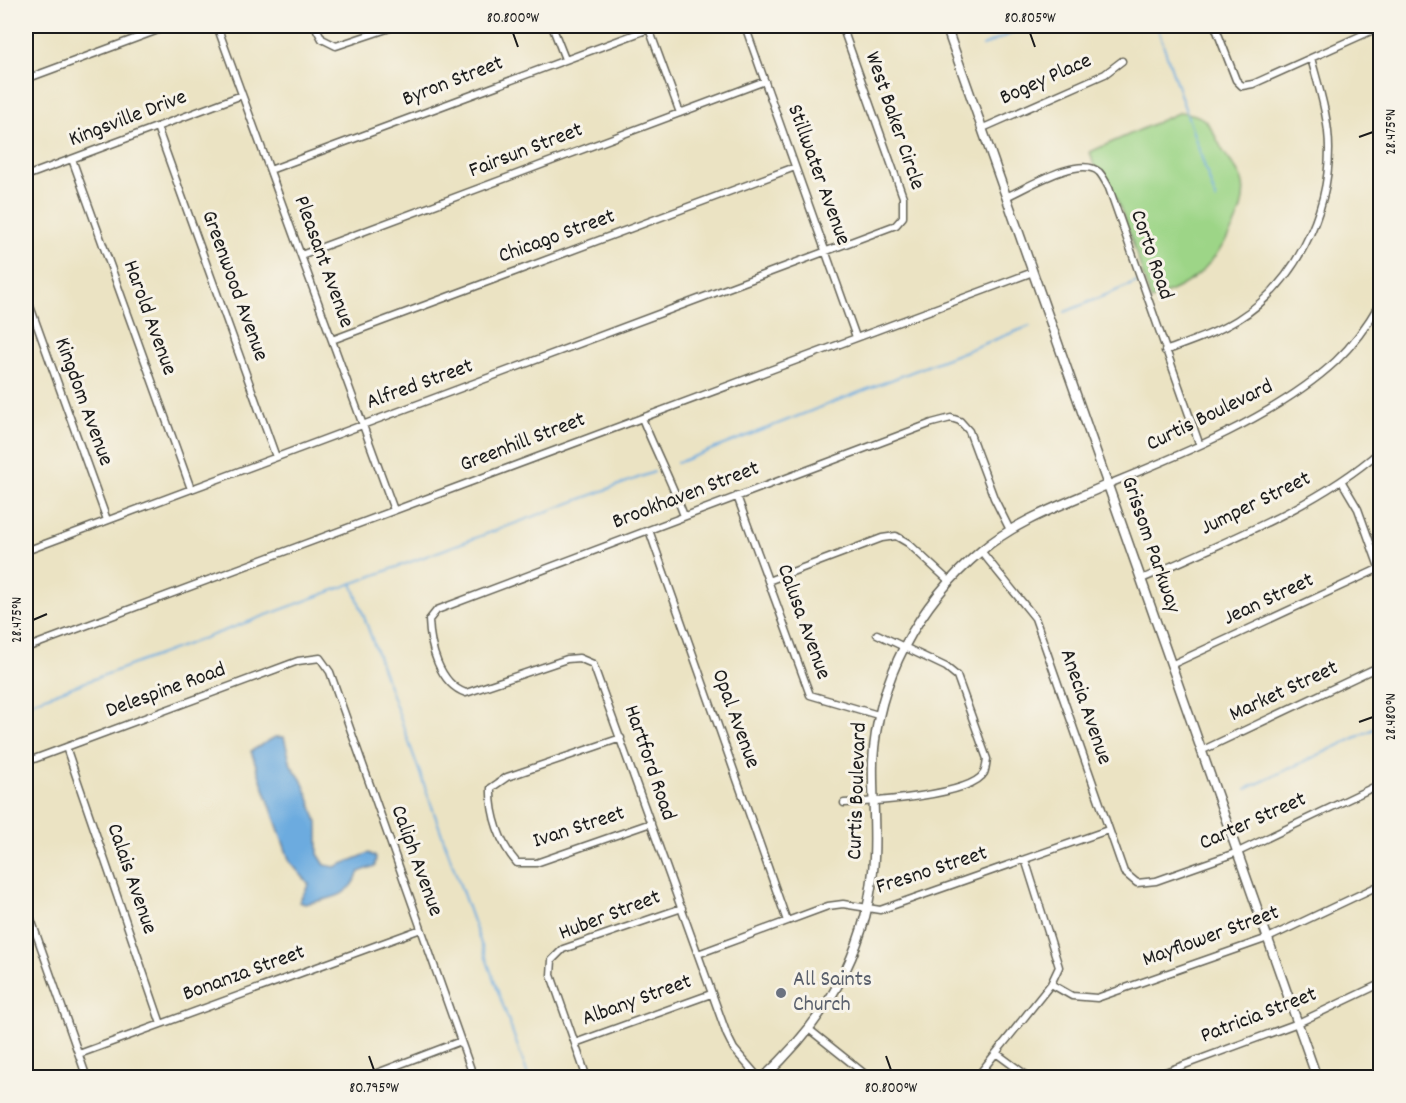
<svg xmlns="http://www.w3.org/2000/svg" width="1406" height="1103" font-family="Dekko,sans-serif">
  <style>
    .green { fill: #9dd587; stroke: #5c7852; stroke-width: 1.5 }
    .water { fill: #6cabdf; stroke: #44647e; stroke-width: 1.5 }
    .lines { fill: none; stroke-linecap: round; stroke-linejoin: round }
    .stream { stroke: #6cabdf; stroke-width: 2 }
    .street-casing { stroke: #646256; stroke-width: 9 }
    .secondary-casing { stroke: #646256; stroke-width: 11 }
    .street { stroke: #fff; stroke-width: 6 }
    .secondary { stroke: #fff; stroke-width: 8 }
    .ticks { fill: none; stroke: #1c1c1c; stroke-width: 2 }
    .worship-dot { fill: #6b7280; stroke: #f7f3e8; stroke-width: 2 }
    .labels { text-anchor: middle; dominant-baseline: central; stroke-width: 6; stroke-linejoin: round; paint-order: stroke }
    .street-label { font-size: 22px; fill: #1c1c1c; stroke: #f7f3e8 }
    .worship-label { font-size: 22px; fill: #5b616d; stroke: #f7f3e8; text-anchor: start }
    .neatline { fill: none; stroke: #1c1c1c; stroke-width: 2 }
    .ticks-label { font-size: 15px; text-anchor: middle; fill: #1c1c1c }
  </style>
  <rect width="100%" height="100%" fill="#f7f3e8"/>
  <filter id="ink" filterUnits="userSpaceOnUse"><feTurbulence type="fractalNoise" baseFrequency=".0167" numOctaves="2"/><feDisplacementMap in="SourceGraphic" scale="12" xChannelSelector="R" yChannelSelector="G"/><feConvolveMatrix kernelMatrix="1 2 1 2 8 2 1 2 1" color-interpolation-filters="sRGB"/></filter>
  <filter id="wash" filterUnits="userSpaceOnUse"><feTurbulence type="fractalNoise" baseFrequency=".008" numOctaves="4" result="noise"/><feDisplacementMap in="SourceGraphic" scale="24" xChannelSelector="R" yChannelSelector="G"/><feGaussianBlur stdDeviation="1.35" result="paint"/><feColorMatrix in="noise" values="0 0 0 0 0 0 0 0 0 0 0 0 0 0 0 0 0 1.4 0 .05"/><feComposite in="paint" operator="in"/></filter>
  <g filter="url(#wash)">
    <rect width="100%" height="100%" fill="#ebe3c3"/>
    <path class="green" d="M1180 112C1210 115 1209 126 1222 149 1228 160 1241 172 1243 184 1248 212 1222 250 1203 270 1190 284 1169 292 1151 300 1142 274 1116 176 1094 166L1090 152Z"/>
    <path class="water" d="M275 737H284L291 765 301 779 308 795 318 825V854L325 865 335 867 369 853 376 857 375 866 359 872C347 900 332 897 305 904L299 902 309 884 290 862 251 751Z"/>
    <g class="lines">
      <path class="stream" d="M1157 26 1216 200
        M983 46 1028 26
        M1065 312 1137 282
        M677 463 1030 326
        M352 583 529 1078
        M26 704 654 472
        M1246 789 1380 726"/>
    </g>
  </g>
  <g filter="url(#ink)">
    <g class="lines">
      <g class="street-casing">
        <path id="street" d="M217 26 394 510
          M315 26 322 39 336 46 396 26
          M552 26 565 59
          M648 26 680 113
          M745 26 856 337
          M1215 26 1236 80 1242 86 1253 84 1380 27
          M26 79 169 26
          M157 127 276 457
          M983 128 1105 74 1122 61
          M72 159 191 489
          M270 170 649 29
          M26 176 242 95
          M1008 196C1028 187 1080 155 1099 172 1103 176 1106 183 1109 188L1199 443
          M301 255 765 81
          M26 295 107 520
          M332 340 795 167
          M1165 351C1189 342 1214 334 1237 320 1294 285 1329 214 1329 149 1329 118 1319 88 1311 58
          M642 418C655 451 672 482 684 516
          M1342 482 1358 509 1380 570
          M1109 484C1183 454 1278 415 1336 361 1354 344 1368 324 1380 303
          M737 496 810 695 878 715
          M649 530 787 921
          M26 551 896 225 903 217V197L842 26
          M981 551 1035 618 1124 872 1137 883 1156 881 1238 852 1380 784
          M1142 579C1219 544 1317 507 1380 451
          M768 581 882 538 896 536 908 543 949 581
          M26 648 1033 272
          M1173 664 1380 568
          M621 738 507 777 491 788C490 814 500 844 517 863H536L651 823
          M66 747 161 1024
          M1203 750 1380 666
          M26 762 298 661 320 658 330 672 474 1078
          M844 803C870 802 971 796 984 773 986 769 986 763 987 759L957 676 946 667 877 634
          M26 905 87 1078
          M698 954 828 906 843 904 880 910 1108 830
          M1051 984 1072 996 1097 998 1268 938 1380 885
          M810 1030 870 1078
          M575 1043 711 994
          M996 1053 1030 1078
          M79 1054 421 929
          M364 1078 461 1041
          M587 1078 551 975 552 960 563 949 682 908
          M759 1078 734 1049 727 1035 593 664 579 658 567 659 466 693C439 684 430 646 429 620L437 610 932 423 951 418 960 421 969 431 994 498 1010 530
          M976 1078 1051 984 1059 967 1025 859
          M1149 1078 1298 1023 1380 984"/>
      </g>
      <g class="secondary-casing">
        <path id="secondary" d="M946 26 1317 1078
          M763 1078C824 1021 865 956 873 871 877 836 872 798 873 762 877 680 918 604 981 551 1019 519 1065 504 1109 484"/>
      </g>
      <use href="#street" class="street"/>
      <use href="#secondary" class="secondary"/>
    </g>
  </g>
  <path class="ticks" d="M513 33 518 47M1030 33 1035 47M1359 137 1373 132M33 620 47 614M1359 722 1373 717M369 1056 374 1070M886 1056 891 1070"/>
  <circle class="worship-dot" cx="781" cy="993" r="6"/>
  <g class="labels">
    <g class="street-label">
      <text transform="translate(1046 80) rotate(-24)">Bogey Place</text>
      <text transform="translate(453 82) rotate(-21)">Byron Street</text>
      <text transform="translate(128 119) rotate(-21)">Kingsville Drive</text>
      <text transform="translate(894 121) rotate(71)">West Baker Circle</text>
      <text transform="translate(526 151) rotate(-21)">Fairsun Street</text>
      <text transform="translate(818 175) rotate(70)">Stillwater Avenue</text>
      <text transform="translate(557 237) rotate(-20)">Chicago Street</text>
      <text transform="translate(1151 255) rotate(71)">Corto Road</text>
      <text transform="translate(323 262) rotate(70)">Pleasant Avenue</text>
      <text transform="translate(234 286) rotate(70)">Greenwood Avenue</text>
      <text transform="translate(149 318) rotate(70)">Harold Avenue</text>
      <text transform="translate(420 385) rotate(-20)">Alfred Street</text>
      <text transform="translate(83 402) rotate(70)">Kingdom Avenue</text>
      <text transform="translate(1210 416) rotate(-26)">Curtis Boulevard</text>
      <text transform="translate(523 443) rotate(-21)">Greenhill Street</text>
      <text transform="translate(686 496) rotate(-21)">Brookhaven Street</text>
      <text transform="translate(1256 504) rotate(-26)">Jumper Street</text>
      <text transform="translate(1150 545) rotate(71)">Grissom Parkway</text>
      <text transform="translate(1269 600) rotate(-25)">Jean Street</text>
      <text transform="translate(803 622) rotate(70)">Calusa Avenue</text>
      <text transform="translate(166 691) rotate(-20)">Delespine Road</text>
      <text transform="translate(1284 692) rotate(-25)">Market Street</text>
      <text transform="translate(1085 707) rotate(71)">Anecia Avenue</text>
      <text transform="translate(735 719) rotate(70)">Opal Avenue</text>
      <text transform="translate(649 763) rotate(71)">Hartford Road</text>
      <text transform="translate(858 791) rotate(-88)">Curtis Boulevard</text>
      <text transform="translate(1253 822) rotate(-24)">Carter Street</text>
      <text transform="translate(579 828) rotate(-18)">Ivan Street</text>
      <text transform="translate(416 861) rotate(70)">Caliph Avenue</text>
      <text transform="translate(932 871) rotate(-18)">Fresno Street</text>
      <text transform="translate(131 879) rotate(71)">Calais Avenue</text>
      <text transform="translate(610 916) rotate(-21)">Huber Street</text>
      <text transform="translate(1211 937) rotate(-20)">Mayflower Street</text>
      <text transform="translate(244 974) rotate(-20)">Bonanza Street</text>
      <text transform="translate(637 1001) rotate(-20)">Albany Street</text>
      <text transform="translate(1259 1016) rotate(-21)">Patricia Street</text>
    </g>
    <g class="worship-label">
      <text x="793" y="980">All Saints<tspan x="793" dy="25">Church</tspan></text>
    </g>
  </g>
  <rect width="1406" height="1103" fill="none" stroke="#f7f3e8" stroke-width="66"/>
  <rect x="33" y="33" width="1340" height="1037" class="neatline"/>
  <g class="ticks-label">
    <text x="513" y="22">80.800°W</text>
    <text x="1030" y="22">80.805°W</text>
    <text transform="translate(1390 132) rotate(-90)" y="5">28.475°N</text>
    <text transform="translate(16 620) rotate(-90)" y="5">28.475°N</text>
    <text transform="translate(1390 717) rotate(-90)" y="5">28.480°N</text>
    <text x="374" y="1092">80.795°W</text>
    <text x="891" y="1092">80.800°W</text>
  </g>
</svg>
